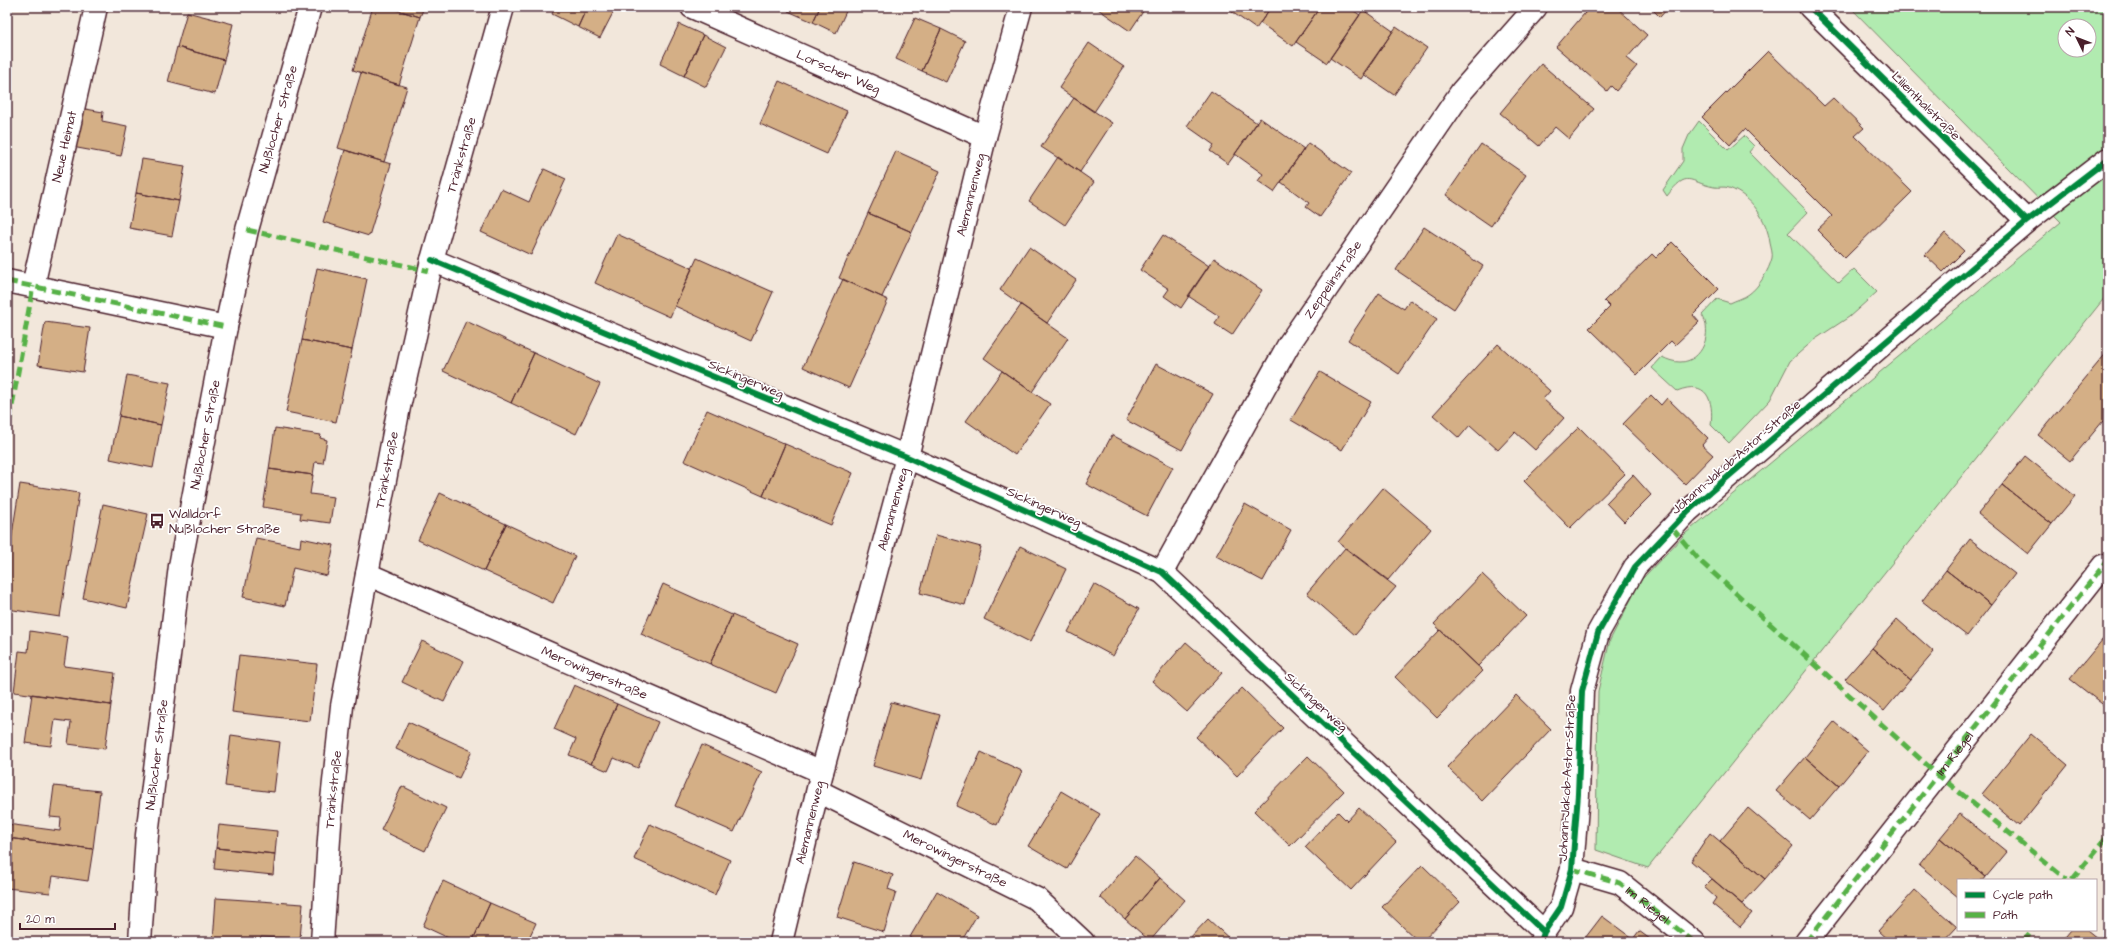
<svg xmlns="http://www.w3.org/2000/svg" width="2115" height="949" font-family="'Architects Daughter',sans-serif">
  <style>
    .green { fill: #b1ebb0; stroke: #7e856e; fill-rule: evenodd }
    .building { fill: #d4af86; stroke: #4a1f2b }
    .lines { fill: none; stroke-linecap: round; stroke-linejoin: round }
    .minor-casing { stroke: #4a1f2b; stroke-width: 25 }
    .minor { stroke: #fff; stroke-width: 22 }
    .quiet { stroke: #57b146; stroke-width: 5; stroke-dasharray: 10 5; stroke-linecap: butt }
    .cycleway-casing { stroke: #fff; stroke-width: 8 }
    .cycleway { stroke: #00873e; stroke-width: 6 }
    .labels { text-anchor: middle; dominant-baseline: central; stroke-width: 3.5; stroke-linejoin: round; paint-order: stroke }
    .street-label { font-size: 13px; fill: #4a1f2b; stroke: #fff }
    .poi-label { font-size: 13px; fill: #4a1f2b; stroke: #fff; text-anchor: start }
  </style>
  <rect width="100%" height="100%" fill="#f2e7db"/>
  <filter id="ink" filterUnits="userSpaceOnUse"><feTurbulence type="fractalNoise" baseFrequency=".025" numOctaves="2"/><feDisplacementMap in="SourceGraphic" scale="8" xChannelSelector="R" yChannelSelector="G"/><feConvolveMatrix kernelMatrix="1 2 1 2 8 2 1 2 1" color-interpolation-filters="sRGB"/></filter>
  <g filter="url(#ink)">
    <path class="green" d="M1850 7H2108V297L2106 296 1648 868 1596 850 1598 691 1610 640 1641 580 1686 533 2061 222ZM2065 26H2089V50H2065Z
      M1699 121 1728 150 1744 136 1754 146 1749 152 1808 212 1788 233 1839 283 1854 269 1877 292 1849 317 1814 340 1790 361 1770 400 1729 443 1711 425C1714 400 1707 379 1677 391L1652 368 1662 357C1668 360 1674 362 1680 362 1703 362 1713 332 1702 315L1717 299 1730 303C1736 300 1744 298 1749 294 1759 287 1769 270 1772 258 1773 254 1771 248 1770 243 1767 220 1752 196 1729 188 1724 186 1718 188 1714 187 1688 182 1688 169 1667 196L1663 190 1683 161V149L1689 135Z"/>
    <path class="building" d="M373 7H388L420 17 399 85 353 70Z
      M388 7H424L420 17Z
      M555 7H587L578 27 552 14Z
      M587 7H616L600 38 578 27Z
      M790 7H820L813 22 788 11Z
      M820 7H848L836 33 813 22Z
      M1095 7H1146L1130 31Z
      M1225 7H1271L1256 29Z
      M1271 7H1320L1293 46 1260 23Z
      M1320 7H1348L1360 15 1327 63 1296 42Z
      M1590 7H1616L1647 35 1627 58 1637 66 1616 91 1611 86 1607 91 1556 47Z
      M1650 7H1669L1660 17Z
      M1363 10 1393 31 1361 79 1330 58Z
      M187 12 233 24 224 60 177 47Z
      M915 18 941 29 922 71 896 59Z
      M679 24 703 35 684 76 660 64Z
      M1396 27 1427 48 1394 95 1363 74Z
      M941 29 965 41 946 82 922 71Z
      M703 35 726 47 706 87 684 76Z
      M1089 43 1124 67 1094 112 1059 88Z
      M177 47 224 60 215 94 168 82Z
      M1768 51 1824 106 1833 98 1864 128 1855 136 1912 192 1845 258 1817 230 1832 216 1745 129 1730 145 1702 117Z
      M1541 64 1594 109 1569 139 1555 127 1539 146 1500 113Z
      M361 73 407 87 384 162 338 148Z
      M779 81 847 111 827 154 760 124Z
      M1211 91 1257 123 1228 164 1210 151 1214 145 1187 126Z
      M1074 98 1112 123 1080 172 1041 147Z
      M80 108 103 112 102 121 127 126 121 156 72 147Z
      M1260 118 1304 149 1274 192 1258 181 1263 174 1235 154Z
      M1308 143 1351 173 1320 217 1306 207 1309 203 1281 182Z
      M1481 144 1526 175 1491 226 1446 195Z
      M345 150 391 164 369 236 323 222Z
      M896 151 940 171 912 232 868 213Z
      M1058 157 1094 182 1065 225 1029 201Z
      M142 159 185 166 179 201 136 193Z
      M544 169 566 179 531 255 481 232 501 189 529 202Z
      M136 193 179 201 172 236 129 228Z
      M868 213 912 232 882 297 839 278Z
      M1424 227 1483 266 1454 309 1396 270Z
      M1945 233 1964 251 1943 272 1925 255Z
      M617 234 692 268 670 317 595 283Z
      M1163 235 1209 266 1181 308 1164 296 1169 289 1140 270Z
      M1672 242 1719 289 1693 315 1699 322 1675 345 1671 341 1637 375 1589 328 1610 307 1604 301 1652 254 1656 258Z
      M1029 247 1076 280 1047 323 1000 290Z
      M697 258 773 292 751 341 675 306Z
      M1214 258 1262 290 1232 335 1215 324 1219 316 1188 296Z
      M317 268 367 279 352 350 302 340Z
      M843 279 888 300 849 388 803 367Z
      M1379 293 1404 309 1410 300 1437 319 1399 374 1348 340Z
      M1021 305 1068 338 1032 392 984 358Z
      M466 321 534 353 511 403 443 371Z
      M45 322 90 328 83 372 38 365Z
      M302 340 352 350 336 422 286 412Z
      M1498 344 1550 391 1543 399 1564 418 1535 450 1515 432 1498 450 1470 425 1459 438 1433 415Z
      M2108 351V426L2103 421 2070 461 2038 435Z
      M534 353 600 384 576 434 511 403Z
      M1156 364 1213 394 1182 450 1126 420Z
      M1002 371 1050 404 1015 455 966 421Z
      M1320 372 1371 402 1342 450 1291 420Z
      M127 375 170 383 161 425 119 416Z
      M1651 395 1661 405 1667 398 1708 438 1702 445 1713 455 1685 484 1623 424Z
      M707 410 785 444 763 496 684 461Z
      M119 416 161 425 153 468 110 459Z
      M1579 427 1625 474 1570 528 1524 481Z
      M275 428 321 435 320 438 327 440 323 463 315 462 313 475 269 469Z
      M1112 435 1173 467 1147 516 1086 484Z
      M785 444 853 473 831 525 763 496Z
      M2025 456 2075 496 2052 524 2002 485Z
      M269 469 313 475 310 494 334 497 330 523 300 519 301 513 263 507Z
      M1633 475 1651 495 1624 522 1606 503Z
      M20 484 79 493 60 617 7 609V566Z
      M2002 485 2052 524 2028 554 1978 514Z
      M1383 488 1431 529 1388 580 1338 542Z
      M440 493 506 524 484 571 418 540Z
      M103 504 148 514 127 608 83 598Z
      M1245 504 1291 530 1263 581 1216 556Z
      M506 524 575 556 553 603 484 571Z
      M936 535 981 547 965 605 920 593Z
      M256 538 300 547 301 538 334 545 327 576 293 568 285 606 243 597Z
      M1970 539 2015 574 1991 605 1946 570Z
      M1020 546 1066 569 1030 642 984 619Z
      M1345 548 1396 587 1355 635 1307 593Z
      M1946 570 1991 605 1967 636 1922 601Z
      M1482 574 1526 616 1478 666 1434 624Z
      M663 584 732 615 710 664 641 634Z
      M1094 584 1139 609 1113 656 1068 632Z
      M732 615 798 644 776 693 710 664Z
      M1897 619 1934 652 1910 680 1872 648Z
      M1440 630 1483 671 1437 718 1395 677Z
      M30 631 68 637 64 666 115 673 111 705 14 692 19 651 28 652Z
      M2108 633V704L2106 707 2070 679Z
      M422 641 464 661 444 702 402 682Z
      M1186 642 1222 673 1187 712 1152 681Z
      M1872 648 1910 680 1884 711 1845 679Z
      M239 655 317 664 310 721 232 712Z
      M574 685 617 704 591 764 569 755 576 739 554 729Z
      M1242 688 1283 728 1237 776 1196 737Z
      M32 694 111 705 105 749 68 744 71 722 55 720 51 746 25 743Z
      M1516 695 1551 729 1482 801 1447 767Z
      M891 702 940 715 921 780 873 766Z
      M617 704 658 722 638 768 614 758 608 771 591 764Z
      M408 722 472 751 459 778 396 749Z
      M1834 722 1868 751 1839 786 1805 757Z
      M2031 734 2068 765 2019 826 1982 794Z
      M231 735 280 742 274 792 225 786Z
      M702 745 762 772 734 832 675 806Z
      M981 752 1022 771 997 825 956 806Z
      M1308 756 1344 791 1290 846 1254 811Z
      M1805 757 1839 786 1810 820 1776 791Z
      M54 786 100 791 93 849 7 838V824L60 831 61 818 50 817Z
      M402 786 446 808 425 851 381 830Z
      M1061 791 1100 814 1067 869 1028 846Z
      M1359 808 1396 842 1351 890 1305 847 1338 812 1347 821Z
      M1748 808 1793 846 1765 879 1720 841Z
      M1960 814 2007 852 1986 877 1940 838Z
      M650 824 730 860 715 895 634 859Z
      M219 825 277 831 275 854 216 848Z
      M1710 833 1765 879 1742 904 1691 861Z
      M7 838 93 849 88 881 53 876 50 893 7 888Z
      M1940 838 1986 877 1984 880H1958V897L1919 865Z
      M216 848 275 854 273 875 214 869Z
      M1135 856 1160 878 1125 919 1100 897Z
      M854 862 893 875 888 889 896 892 884 932 837 917Z
      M1422 865 1460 902 1422 942H1419L1382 907Z
      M1160 878 1185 900 1150 941 1125 919Z
      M1712 879 1752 913 1740 927 1712 904 1716 898 1704 887Z
      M443 881 490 903 472 942H457L423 926Z
      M1915 890 1957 927 1943 942H1890L1878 931Z
      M937 891 977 915 961 942H918L910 937Z
      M216 898 303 904 300 939 261 937 260 942H213Z
      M490 903 536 923 527 942H472Z
      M1602 916 1633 939 1639 931 1654 942H1582Z
      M1208 919 1233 942H1186Z
      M2071 930H2087L2102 942H2061Z"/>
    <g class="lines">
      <g class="minor-casing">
        <g id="minor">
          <path id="s1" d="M692 7 985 137"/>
          <path d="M1810 7 2027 221"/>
          <path d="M432 260 907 457 1162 572 1544 932"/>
          <path d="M7 281 226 327"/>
          <path id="s2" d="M33 286 96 7"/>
          <path id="s3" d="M1162 572 1289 344 1462 91 1536 7"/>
          <path id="s4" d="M367 574 822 772"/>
          <path id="s5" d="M818 791 1037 899 1083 942"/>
          <path id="s6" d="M1572 869 1620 883 1694 942"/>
          <path id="s7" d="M140 942 147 835 180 566 226 327 247 230 310 7"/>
          <path id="s8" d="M322 942 331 810 342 706 367 574 399 407 432 260 503 7"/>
          <path id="s9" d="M781 942 822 772 907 457 985 137 1021 7"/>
          <path d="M1541 942 1544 932 1561 907 1572 869 1578 794 1582 691 1598 633 1635 567 1688 511 2027 221 2108 159"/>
          <path d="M1806 942 2103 566 2108 570"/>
        </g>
      </g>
      <use href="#minor" class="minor"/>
      <g class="quiet">
        <path d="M247 230 429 271"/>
        <path d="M7 281 226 327"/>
        <path d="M7 435 33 286"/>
        <path d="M1672 528 1700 561 1937 774 2067 880"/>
        <path d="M2103 566 2108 559"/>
        <path d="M1572 869 1620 883 1694 942"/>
        <path d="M2072 880 2108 836"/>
        <path id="s10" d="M1806 942 2103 566 2108 570"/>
        <path d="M2023 942 2033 930"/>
      </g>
      <g class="cycleway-casing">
        <path id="cycleway" d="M1810 7 2027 221
          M432 260 907 457 1162 572 1544 932
          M1541 942 1544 932 1561 907 1572 869 1578 794 1582 691 1598 633 1635 567 1688 511 2027 221 2108 159"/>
      </g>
      <use href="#cycleway" class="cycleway"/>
    </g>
  </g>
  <defs>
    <g id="bus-bare" transform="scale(1.2)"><path d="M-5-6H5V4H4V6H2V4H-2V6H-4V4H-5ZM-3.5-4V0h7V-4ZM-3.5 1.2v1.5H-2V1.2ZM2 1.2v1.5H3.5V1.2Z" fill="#4a1f2b" stroke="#fff" stroke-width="2.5" paint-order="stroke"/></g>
  </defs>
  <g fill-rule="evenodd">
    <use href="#bus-bare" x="157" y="521"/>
  </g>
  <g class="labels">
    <g class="street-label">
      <text stroke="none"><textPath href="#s1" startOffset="160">Lorscher Weg</textPath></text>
      <text transform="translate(1926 106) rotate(45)">Lilienthalstraße</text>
      <text stroke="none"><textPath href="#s7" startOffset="836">Nußlocher Straße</textPath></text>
      <text stroke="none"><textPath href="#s2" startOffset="143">Neue Heimat</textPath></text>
      <text stroke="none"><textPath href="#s8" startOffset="801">Tränkstraße</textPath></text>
      <text stroke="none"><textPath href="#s9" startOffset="771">Alemannenweg</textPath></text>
      <text stroke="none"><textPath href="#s3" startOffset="339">Zeppelinstraße</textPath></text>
      <text transform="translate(746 379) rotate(23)">Sickingerweg</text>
      <text stroke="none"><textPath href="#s7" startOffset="512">Nußlocher Straße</textPath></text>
      <text transform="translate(1736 457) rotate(-41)">Johann-Jakob-Astor-Straße</text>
      <text stroke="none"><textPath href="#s8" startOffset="477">Tränkstraße</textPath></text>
      <text transform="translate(1044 507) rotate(24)">Sickingerweg</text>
      <text stroke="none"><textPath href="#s9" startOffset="447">Alemannenweg</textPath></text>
      <text stroke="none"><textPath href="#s4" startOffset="248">Merowingerstraße</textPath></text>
      <text transform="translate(1316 702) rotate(43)">Sickingerweg</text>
      <text stroke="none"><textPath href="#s10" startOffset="240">Im Riegel</textPath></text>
      <text stroke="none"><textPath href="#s7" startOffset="188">Nußlocher Straße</textPath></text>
      <text transform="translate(1567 778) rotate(-87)">Johann-Jakob-Astor-Straße</text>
      <text stroke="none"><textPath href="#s8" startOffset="153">Tränkstraße</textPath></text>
      <text stroke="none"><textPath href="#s9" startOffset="123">Alemannenweg</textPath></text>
      <text stroke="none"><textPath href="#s5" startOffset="153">Merowingerstraße</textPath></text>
      <text stroke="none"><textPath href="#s6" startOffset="85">Im Riegel</textPath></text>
    </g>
    <g class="poi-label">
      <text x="169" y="514">Walldorf<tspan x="169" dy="15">Nußlocher Straße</tspan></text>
    </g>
  </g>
  <rect width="2115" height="949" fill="none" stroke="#fff" stroke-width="24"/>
  <rect x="12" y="12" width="2091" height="925" fill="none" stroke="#4a1f2b" stroke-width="1.5" filter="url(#ink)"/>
  <rect x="1957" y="879" width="140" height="52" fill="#ffffff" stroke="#b7a5aa"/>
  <rect x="1965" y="892" width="20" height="6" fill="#00873e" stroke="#b7a5aa"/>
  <text x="1993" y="899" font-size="12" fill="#4a1f2b">Cycle path</text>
  <rect x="1965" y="912" width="20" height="6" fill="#57b146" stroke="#b7a5aa"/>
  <text x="1993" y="919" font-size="12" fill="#4a1f2b">Path</text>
  <g transform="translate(2077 38) rotate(313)"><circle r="19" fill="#ffffff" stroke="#b7a5aa"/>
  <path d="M0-3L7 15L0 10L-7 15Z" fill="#4a1f2b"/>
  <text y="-6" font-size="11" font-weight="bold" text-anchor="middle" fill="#4a1f2b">N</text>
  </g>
  <path d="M20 923v6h95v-6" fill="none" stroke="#4a1f2b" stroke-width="2"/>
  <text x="26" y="923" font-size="12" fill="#4a1f2b" stroke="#ffffff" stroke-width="3" paint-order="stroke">20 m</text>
</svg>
